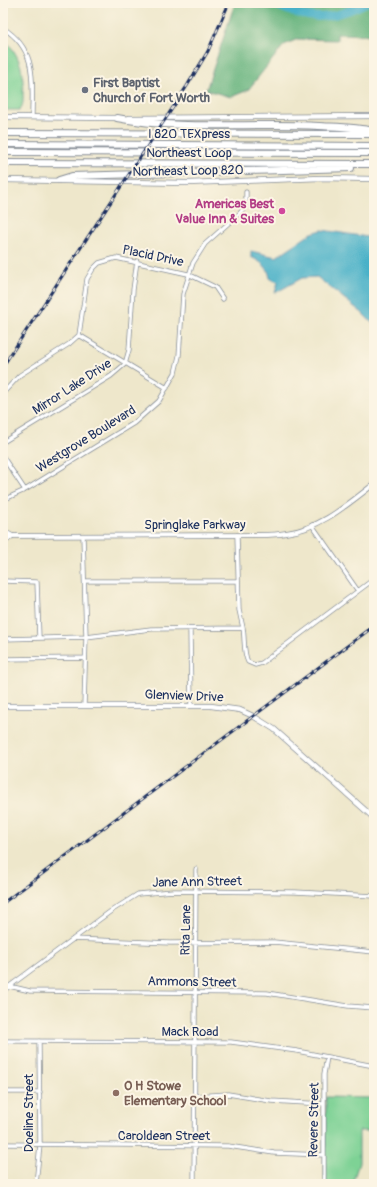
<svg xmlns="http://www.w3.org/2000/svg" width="377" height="1187" font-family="Pangolin,sans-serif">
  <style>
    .green { fill: #7ed295; stroke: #4c807a }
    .forest { fill: #66b47e; stroke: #40726e }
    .water { fill: #49b1c8; stroke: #327093 }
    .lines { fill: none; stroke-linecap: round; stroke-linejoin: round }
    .river { stroke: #49b1c8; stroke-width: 8 }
    .minor-casing { stroke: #848b94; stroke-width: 5 }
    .tertiary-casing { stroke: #848b94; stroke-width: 5.5 }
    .secondary-casing { stroke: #848b94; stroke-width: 6 }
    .motorway-casing { stroke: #848b94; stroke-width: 8 }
    .minor { stroke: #fff; stroke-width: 3.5 }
    .tertiary { stroke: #fff; stroke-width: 4 }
    .secondary { stroke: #fff; stroke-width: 4.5 }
    .motorway { stroke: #fff; stroke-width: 6 }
    .rail-casing { stroke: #1b2f5e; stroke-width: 3 }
    .rail { stroke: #fcf5e5; stroke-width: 1.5; stroke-dasharray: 4.5; stroke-linecap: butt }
    .worship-dot { fill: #6b7280; stroke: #fcf5e5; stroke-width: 1.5 }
    .hotel-dot { fill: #d1479c; stroke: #fcf5e5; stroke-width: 1.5 }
    .education-dot { fill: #8d6e63; stroke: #fcf5e5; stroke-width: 1.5 }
    .labels { text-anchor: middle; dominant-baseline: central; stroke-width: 4; stroke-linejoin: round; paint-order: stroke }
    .worship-label { font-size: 13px; font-weight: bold; fill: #5b616d; stroke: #fcf5e5; text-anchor: start }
    .street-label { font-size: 13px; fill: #1b2f5e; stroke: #fcf5e5 }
    .hotel-label { font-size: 13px; font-weight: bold; fill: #b23c85; stroke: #fcf5e5; text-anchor: end }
    .education-label { font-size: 13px; font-weight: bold; fill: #785e54; stroke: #fcf5e5; text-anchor: start }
  </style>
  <rect width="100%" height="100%" fill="#fcf5e5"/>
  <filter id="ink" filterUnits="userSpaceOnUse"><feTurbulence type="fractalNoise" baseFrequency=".025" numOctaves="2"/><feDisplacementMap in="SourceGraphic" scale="8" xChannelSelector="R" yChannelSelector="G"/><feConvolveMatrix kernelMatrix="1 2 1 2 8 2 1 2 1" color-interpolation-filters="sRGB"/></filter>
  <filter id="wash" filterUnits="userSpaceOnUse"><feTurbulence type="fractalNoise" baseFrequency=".012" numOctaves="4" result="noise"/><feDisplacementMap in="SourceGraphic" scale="16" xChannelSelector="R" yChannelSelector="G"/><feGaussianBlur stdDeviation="0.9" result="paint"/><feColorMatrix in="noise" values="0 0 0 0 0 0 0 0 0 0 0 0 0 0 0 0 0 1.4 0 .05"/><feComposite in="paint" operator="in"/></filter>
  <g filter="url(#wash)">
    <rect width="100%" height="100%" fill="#eee7cb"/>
    <path class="green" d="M3 39C20 53 24 72 23 93 23 99 24 106 19 110H3Z
      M326 1097 374 1098V1131H359V1163L352 1184H325Z"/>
    <path class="forest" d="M235 3H374V35L337 34V40L298 39 284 45 248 90 231 97 206 90Z"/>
    <path class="water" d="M322 230 374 238V325L361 312 317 277 302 278 275 293 278 282 270 279C269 267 261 262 251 257V251L276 257 312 233Z"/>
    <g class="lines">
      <path class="river" d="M125 3H148
        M272 3C308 22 330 21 366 3"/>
    </g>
  </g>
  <g filter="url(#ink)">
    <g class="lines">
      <g class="minor-casing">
        <path id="minor" d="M3 28C38 50 32 81 32 117
          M79 335 167 388
          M3 393 20 375 69 344 79 335 87 279 93 269 99 263 116 258 188 274 215 287 223 299
          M3 442 111 376 125 364 129 350 133 290 137 261
          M3 457 25 490
          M3 500 25 490 134 423 159 401 175 373 179 356 183 294 193 263 205 244 240 213 246 205V192
          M312 525 358 591
          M237 535 239 610 243 628
          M83 536 86 637 84 706
          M3 581 37 582 39 638
          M85 581H237
          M190 629 191 706
          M3 639 86 637 151 629 243 628C245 639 243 652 248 662L255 665 262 663 374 579
          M3 659 85 658
          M73 939 170 943 274 942 374 952
          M9 986 30 991 267 993 348 1006 374 1008
          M3 991 111 911 138 894 173 891 295 892 374 896
          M3 1041 231 1042 297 1051 374 1066
          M3 1092H40
          M194 1096 228 1094 271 1101 324 1104
          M3 1144 228 1146 274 1153 324 1155
          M36 1184 40 1145 39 1041
          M194 1184 196 869
          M324 1184V1074L327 1057"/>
      </g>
      <g class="tertiary-casing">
        <path id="tertiary" d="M3 536 259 535C268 535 277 535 286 533 320 529 348 504 374 484"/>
      </g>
      <g class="secondary-casing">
        <path id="secondary" d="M3 117 119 118
          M129 118 374 116
          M3 180 188 183 321 178 374 179
          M3 531 12 536 3 543
          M3 706H211L240 710 253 716 274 729 374 818"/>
      </g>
      <g class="motorway-casing">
        <path id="motorway" d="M117 118C183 131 252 122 319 126 337 127 356 127 374 131
          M3 133 374 134
          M3 144 374 146
          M3 152 374 153
          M3 163 374 164
          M59 180 72 176 351 168"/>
      </g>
      <use href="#minor" class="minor"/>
      <use href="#tertiary" class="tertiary"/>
      <use href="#secondary" class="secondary"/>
      <use href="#motorway" class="motorway"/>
      <g class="rail-casing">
        <path id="rail" d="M3 366 187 86 208 51 229 3
          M3 903 374 626"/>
      </g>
      <use href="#rail" class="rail"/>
    </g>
  </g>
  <circle class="worship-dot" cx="85" cy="90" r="4"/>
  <circle class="hotel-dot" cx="282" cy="211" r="4"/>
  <circle class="education-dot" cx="116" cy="1093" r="4"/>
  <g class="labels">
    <g class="worship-label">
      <text x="93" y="83">First Baptist<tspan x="93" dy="15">Church of Fort Worth</tspan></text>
    </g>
    <g class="street-label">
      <text x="189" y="134">I 820 TEXpress</text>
      <text x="189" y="153">Northeast Loop</text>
      <text transform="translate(188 171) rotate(-1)">Northeast Loop 820</text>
      <text transform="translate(153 256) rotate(12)">Placid Drive</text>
      <text transform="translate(72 387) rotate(-33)">Mirror Lake Drive</text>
      <text transform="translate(86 439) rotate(-32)">Westgrove Boulevard</text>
      <text x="195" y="525">Springlake Parkway</text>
      <text transform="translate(184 696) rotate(2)">Glenview Drive</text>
      <text transform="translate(197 882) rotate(-1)">Jane Ann Street</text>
      <text transform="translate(186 930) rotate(-89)">Rita Lane</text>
      <text transform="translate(192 982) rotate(1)">Ammons Street</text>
      <text x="190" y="1032">Mack Road</text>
      <text transform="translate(29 1113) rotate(-90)">Doeline Street</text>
      <text transform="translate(314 1120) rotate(-89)">Revere Street</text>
      <text x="164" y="1136">Caroldean Street</text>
    </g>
    <g class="hotel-label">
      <text x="274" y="204">Americas Best<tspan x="274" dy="15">Value Inn &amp; Suites</tspan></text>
    </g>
    <g class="education-label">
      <text x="124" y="1086">O H Stowe<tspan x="124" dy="15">Elementary School</tspan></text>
    </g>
  </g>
  <rect width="377" height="1187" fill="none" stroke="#fcf5e5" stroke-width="16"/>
</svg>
